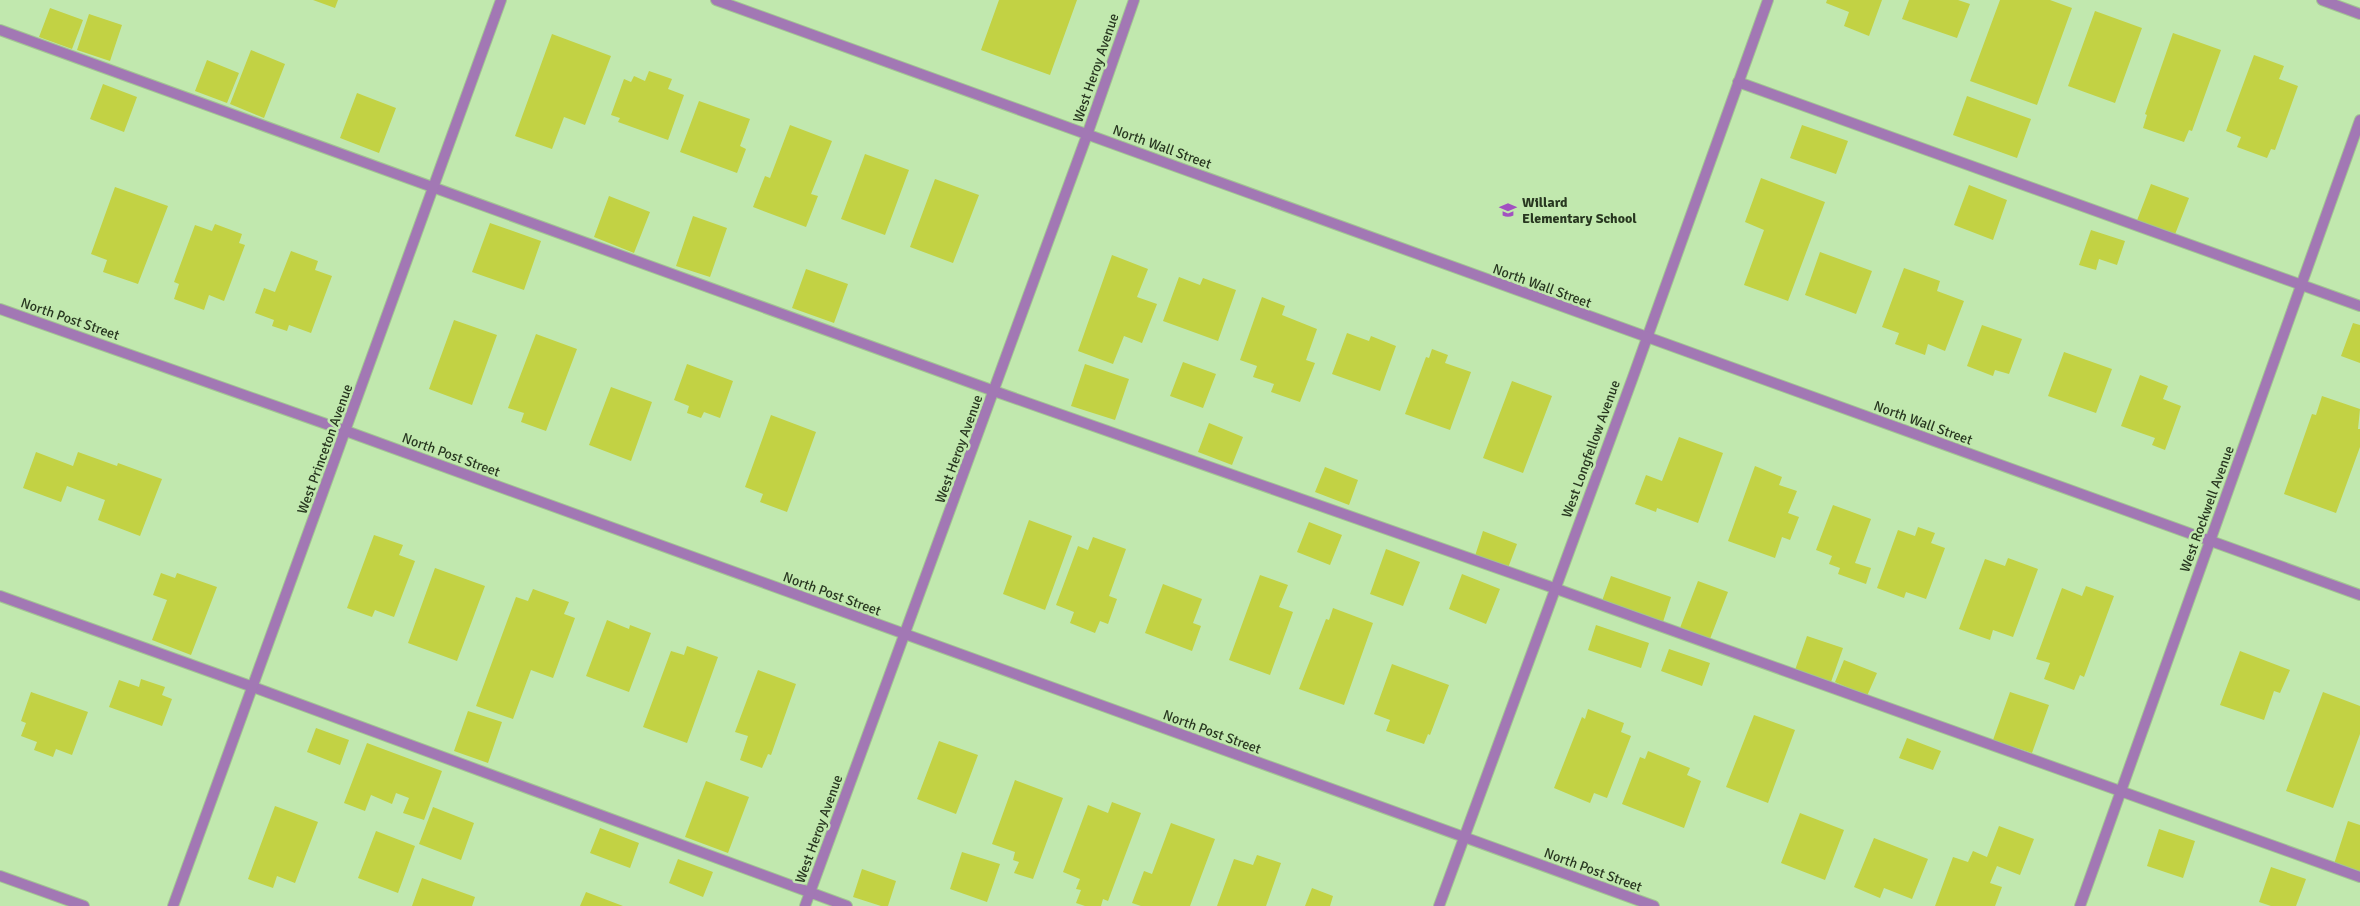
<svg xmlns="http://www.w3.org/2000/svg" width="2360" height="906" font-family="Signika,sans-serif">
  <style>
    .building { fill: #c2d244 }
    .lines { fill: none; stroke-linecap: round; stroke-linejoin: round }
    .service-casing { stroke: #a2c592; stroke-width: 12 }
    .minor-casing { stroke: #a2c592; stroke-width: 12 }
    .tertiary-casing { stroke: #a2c592; stroke-width: 12 }
    .service { stroke: #a278b4; stroke-width: 10 }
    .minor { stroke: #a278b4; stroke-width: 10 }
    .tertiary { stroke: #a278b4; stroke-width: 10 }
    .labels { text-anchor: middle; dominant-baseline: central; stroke-width: 5; stroke-linejoin: round; paint-order: stroke }
    .street-label { font-size: 14px; fill: #283720; stroke: #c1e8ae }
    .poi-label { font-size: 14px; font-weight: bold; fill: #283720; stroke: #c1e8ae; text-anchor: start }
  </style>
  <rect width="100%" height="100%" fill="#c1e8ae"/>
  <path class="building" d="M313 0H338L335 8Z
    M999 0H1077L1050 75 981 50Z
    M1827 0H1882L1869 36 1844 26 1849 12 1826 3Z
    M1909 0H1958L1970 4 1957 38 1902 19Z
    M2000 0H2050L2072 8 2037 105 1970 81Z
    M50 8 83 20 72 49 39 37Z
    M2095 11 2142 28 2115 103 2068 86Z
    M89 14 122 25 110 61 77 50Z
    M2173 33 2221 50 2192 131 2189 130 2184 142 2143 128 2147 115 2145 114Z
    M552 34 611 56 585 125 564 117 552 149 515 136Z
    M251 50 285 64 264 118 230 104Z
    M2254 55 2284 66 2279 79 2298 86 2275 150 2271 149 2267 158 2237 147 2241 137 2226 131Z
    M207 60 239 73 227 103 195 91Z
    M649 71 672 79 668 89 684 95 668 140 618 122 620 118 611 115 624 79 631 82 634 76 645 81Z
    M103 84 137 97 124 132 90 119Z
    M357 93 396 108 379 153 340 138Z
    M1967 96 2031 119 2017 158 1953 135Z
    M699 101 750 119 740 146 746 149 737 173 680 152Z
    M790 125 832 141 811 194 818 196 806 227 753 207 765 176 770 178Z
    M1802 125 1848 141 1836 174 1790 158Z
    M865 154 909 170 885 235 841 219Z
    M1761 178 1825 202 1788 301 1744 285 1764 230 1745 222Z
    M935 179 979 195 953 263 910 247Z
    M2151 184 2189 198 2174 237 2136 223Z
    M1969 185 2007 200 1993 240 1954 225Z
    M115 187 168 206 138 284 103 272 107 260 91 254Z
    M609 196 650 212 634 253 594 237Z
    M693 216 727 228 710 277 676 266Z
    M490 223 541 241 524 290 472 272Z
    M215 224 242 234 239 243 245 245 224 301 209 295 204 310 174 299 179 284 174 282 195 225 212 231Z
    M2091 230 2125 241 2117 265 2099 259 2096 270 2079 265Z
    M291 251 318 261 315 270 332 276 311 333 289 325 287 331 272 326 274 320 255 313 264 288 275 292Z
    M1820 252 1872 271 1856 314 1805 295Z
    M1112 255 1148 269 1137 297 1157 304 1142 343 1124 336 1113 364 1078 351Z
    M1904 268 1940 281 1937 291 1964 301 1945 351 1928 344 1925 355 1895 344 1899 333 1882 327Z
    M806 269 848 284 834 323 792 308Z
    M1179 277 1200 285 1203 278 1236 290 1218 341 1163 321Z
    M1262 297 1285 306 1282 315 1317 329 1306 360 1315 363 1300 402 1271 392 1274 384 1253 377 1257 366 1240 360Z
    M454 320 497 335 472 405 429 389Z
    M2353 323 2360 325V363L2341 356Z
    M1982 325 2022 339 2009 374 1995 370 1993 376 1967 366Z
    M1347 333 1369 341 1371 336 1396 346 1380 391 1332 374Z
    M536 334 577 349 546 431 521 422 524 413 508 408Z
    M1432 349 1448 355 1445 363 1471 372 1450 430 1405 414 1426 357 1429 358Z
    M2064 352 2112 369 2096 413 2048 396Z
    M1183 362 1216 374 1203 408 1170 396Z
    M687 364 733 381 720 418 704 412 701 418 687 413 689 406 674 400Z
    M1085 364 1129 379 1115 420 1071 406Z
    M2140 375 2168 386 2163 399 2181 406 2165 450 2152 445 2155 438 2121 426Z
    M1512 381 1552 396 1523 473 1483 458Z
    M611 387 652 402 631 461 589 445Z
    M2322 396 2360 409 2358 429H2360V447L2336 513 2284 494 2312 414 2316 415Z
    M771 415 816 432 787 512 760 502 763 494 745 487Z
    M1209 423 1243 437 1232 465 1198 452Z
    M1679 437 1723 453 1698 523 1657 508 1656 512 1635 504 1646 475 1662 481Z
    M36 452 73 466 78 452 117 466 118 463 162 479 140 536 98 520 105 500 67 486 61 502 23 488Z
    M1755 466 1782 477 1779 485 1797 491 1788 513 1799 517 1790 540 1782 537 1775 558 1728 541Z
    M1325 467 1358 480 1349 505 1315 492Z
    M1833 505 1871 519 1855 563 1871 568 1866 584 1838 574 1840 568 1829 564 1832 556 1816 550Z
    M1029 520 1072 536 1045 610 1003 594Z
    M1309 522 1342 535 1330 565 1297 552Z
    M1918 527 1935 533 1931 543 1945 548 1926 599 1906 592 1904 598 1877 588 1898 530 1915 536Z
    M1483 531 1517 544 1508 568 1475 556Z
    M374 535 403 545 399 555 415 561 394 617 375 610 372 617 347 608Z
    M1093 537 1126 549 1109 596 1117 599 1108 624 1100 621 1095 633 1070 623 1074 612 1056 605 1078 546 1088 550Z
    M1386 549 1420 562 1403 606 1370 594Z
    M2008 558 2038 569 2013 637 1993 630 1990 640 1959 629 1985 559 2005 566Z
    M435 568 485 586 457 661 408 643Z
    M161 573 175 578 177 573 217 587 191 655 152 640 167 600 153 595Z
    M1462 574 1500 589 1486 624 1449 609Z
    M1260 575 1288 585 1279 607 1293 612 1270 675 1229 660Z
    M1611 576 1671 597 1663 622 1602 601Z
    M1698 581 1728 592 1710 639 1680 628Z
    M1163 584 1202 599 1193 623 1201 626 1192 651 1145 633Z
    M2086 586 2114 596 2084 677 2080 675 2074 690 2044 679 2050 663 2036 659 2062 588 2082 596Z
    M533 589 569 602 564 614 575 618 553 678 531 670 513 719 476 706 516 597 528 601Z
    M1333 608 1373 623 1344 705 1299 689 1326 619 1329 620Z
    M607 620 629 629 630 625 651 633 629 692 586 676Z
    M1596 625 1649 643 1641 668 1588 650Z
    M1807 636 1843 648 1831 682 1795 670Z
    M687 646 718 657 687 743 643 727 671 651 684 655Z
    M1669 649 1710 663 1702 686 1661 671Z
    M2240 651 2290 670 2280 693 2274 691 2264 720 2220 705Z
    M1844 660 1877 673 1867 696 1835 682Z
    M1392 664 1449 685 1430 735 1428 734 1424 744 1386 731 1390 720 1374 714Z
    M758 670 796 684 771 755 768 754 762 768 740 760 748 736 735 732Z
    M141 679 165 687 162 695 172 699 162 726 109 707 119 680 139 687Z
    M31 692 88 712 72 755 56 749 53 757 34 750 37 742 21 736 26 723 21 721Z
    M2010 692 2049 705 2032 753 1993 740Z
    M2323 692 2360 706V734L2333 808 2286 791Z
    M1588 709 1624 723 1621 732 1631 736 1607 798 1594 793 1590 803 1554 788 1582 717 1585 719Z
    M468 711 502 722 488 763 454 751Z
    M1754 715 1795 730 1768 803 1726 787Z
    M316 728 349 740 340 765 307 752Z
    M1907 738 1941 751 1933 770 1899 758Z
    M939 741 978 755 956 814 917 799Z
    M367 743 442 771 424 820 403 813 409 798 396 793 392 804 371 795 365 811 344 803Z
    M1648 751 1690 768 1687 775 1701 781 1684 828 1622 804 1640 757 1645 759Z
    M1015 780 1063 798 1033 879 1014 873 1019 862 1013 860 1015 852 992 844Z
    M706 781 749 797 728 853 685 837Z
    M1112 802 1141 813 1108 901 1103 899 1101 906H1085L1076 903 1081 890 1076 889 1080 879 1063 872 1088 805 1108 813Z
    M275 806 318 822 295 883 277 876 273 888 248 879Z
    M433 807 474 823 461 860 419 844Z
    M1800 813 1844 830 1825 880 1781 863Z
    M2348 821 2360 825V872L2334 864Z
    M1171 823 1215 839 1190 906H1141L1132 903 1144 871 1152 874Z
    M1999 826 2034 839 2020 875 1997 866 1990 883 2002 887 1995 906H1935L1953 857 1968 862 1973 851 1987 857Z
    M600 828 639 843 630 868 590 853Z
    M2159 829 2195 841 2183 878 2147 866Z
    M376 831 415 846 398 893 358 878Z
    M1874 838 1928 859 1912 899 1884 888 1880 898 1854 887Z
    M962 852 1000 864 987 902 950 889Z
    M1257 855 1281 863 1266 906H1217L1234 859 1253 865Z
    M678 859 713 872 703 897 669 883Z
    M2271 867 2306 879 2296 906H2271L2259 902Z
    M862 869 896 881 888 906H881L853 897Z
    M422 878 475 897 472 906H412Z
    M1312 888 1333 896 1330 906H1305Z
    M586 892 623 906H580Z"/>
  <g class="lines">
    <g class="service-casing">
      <path id="service" d="M0 30 994 391 1554 588 2360 877
        M1738 82 2360 306
        M0 596 253 687 847 906"/>
    </g>
    <g class="minor-casing">
      <path id="minor" d="M2322 0 2360 14
        M0 309 346 431 1654 906
        M0 876 84 906
        M173 906 501 0
        M805 906 1087 135 1134 0
        M1439 906 1633 377 1768 0
        M2080 906 2360 120"/>
    </g>
    <g class="tertiary-casing">
      <path id="tertiary" d="M716 0 2360 595"/>
    </g>
    <use href="#service" class="service"/>
    <use href="#minor" class="minor"/>
    <use href="#tertiary" class="tertiary"/>
  </g>
  <defs>
    <g id="school-bare" transform="scale(1.35)"><path d="M0-5L7-2L0 1L-7-2ZM-4 1L0 2.5L4 1V4Q0 6-4 4Z" fill="#a251c1" stroke="#c1e8ae" stroke-width="2.5" paint-order="stroke"/></g>
  </defs>
  <g fill-rule="evenodd">
    <use href="#school-bare" x="1508" y="210"/>
  </g>
  <g class="labels">
    <g class="street-label">
      <text transform="translate(1096 68) rotate(-71)">West Heroy Avenue</text>
      <text transform="translate(1162 147) rotate(20)">North Wall Street</text>
      <text transform="translate(1542 286) rotate(20)">North Wall Street</text>
      <text transform="translate(70 319) rotate(19)">North Post Street</text>
      <text transform="translate(1923 423) rotate(20)">North Wall Street</text>
      <text transform="translate(325 449) rotate(-70)">West Princeton Avenue</text>
      <text transform="translate(959 449) rotate(-70)">West Heroy Avenue</text>
      <text transform="translate(1591 449) rotate(-70)">West Longfellow Avenue</text>
      <text transform="translate(451 455) rotate(20)">North Post Street</text>
      <text transform="translate(2207 509) rotate(-70)">West Rockwell Avenue</text>
      <text transform="translate(832 594) rotate(20)">North Post Street</text>
      <text transform="translate(1212 732) rotate(20)">North Post Street</text>
      <text transform="translate(819 829) rotate(-70)">West Heroy Avenue</text>
      <text transform="translate(1593 870) rotate(20)">North Post Street</text>
    </g>
    <g class="poi-label">
      <text x="1522" y="202">Willard<tspan x="1522" dy="16">Elementary School</tspan></text>
    </g>
  </g>
</svg>
